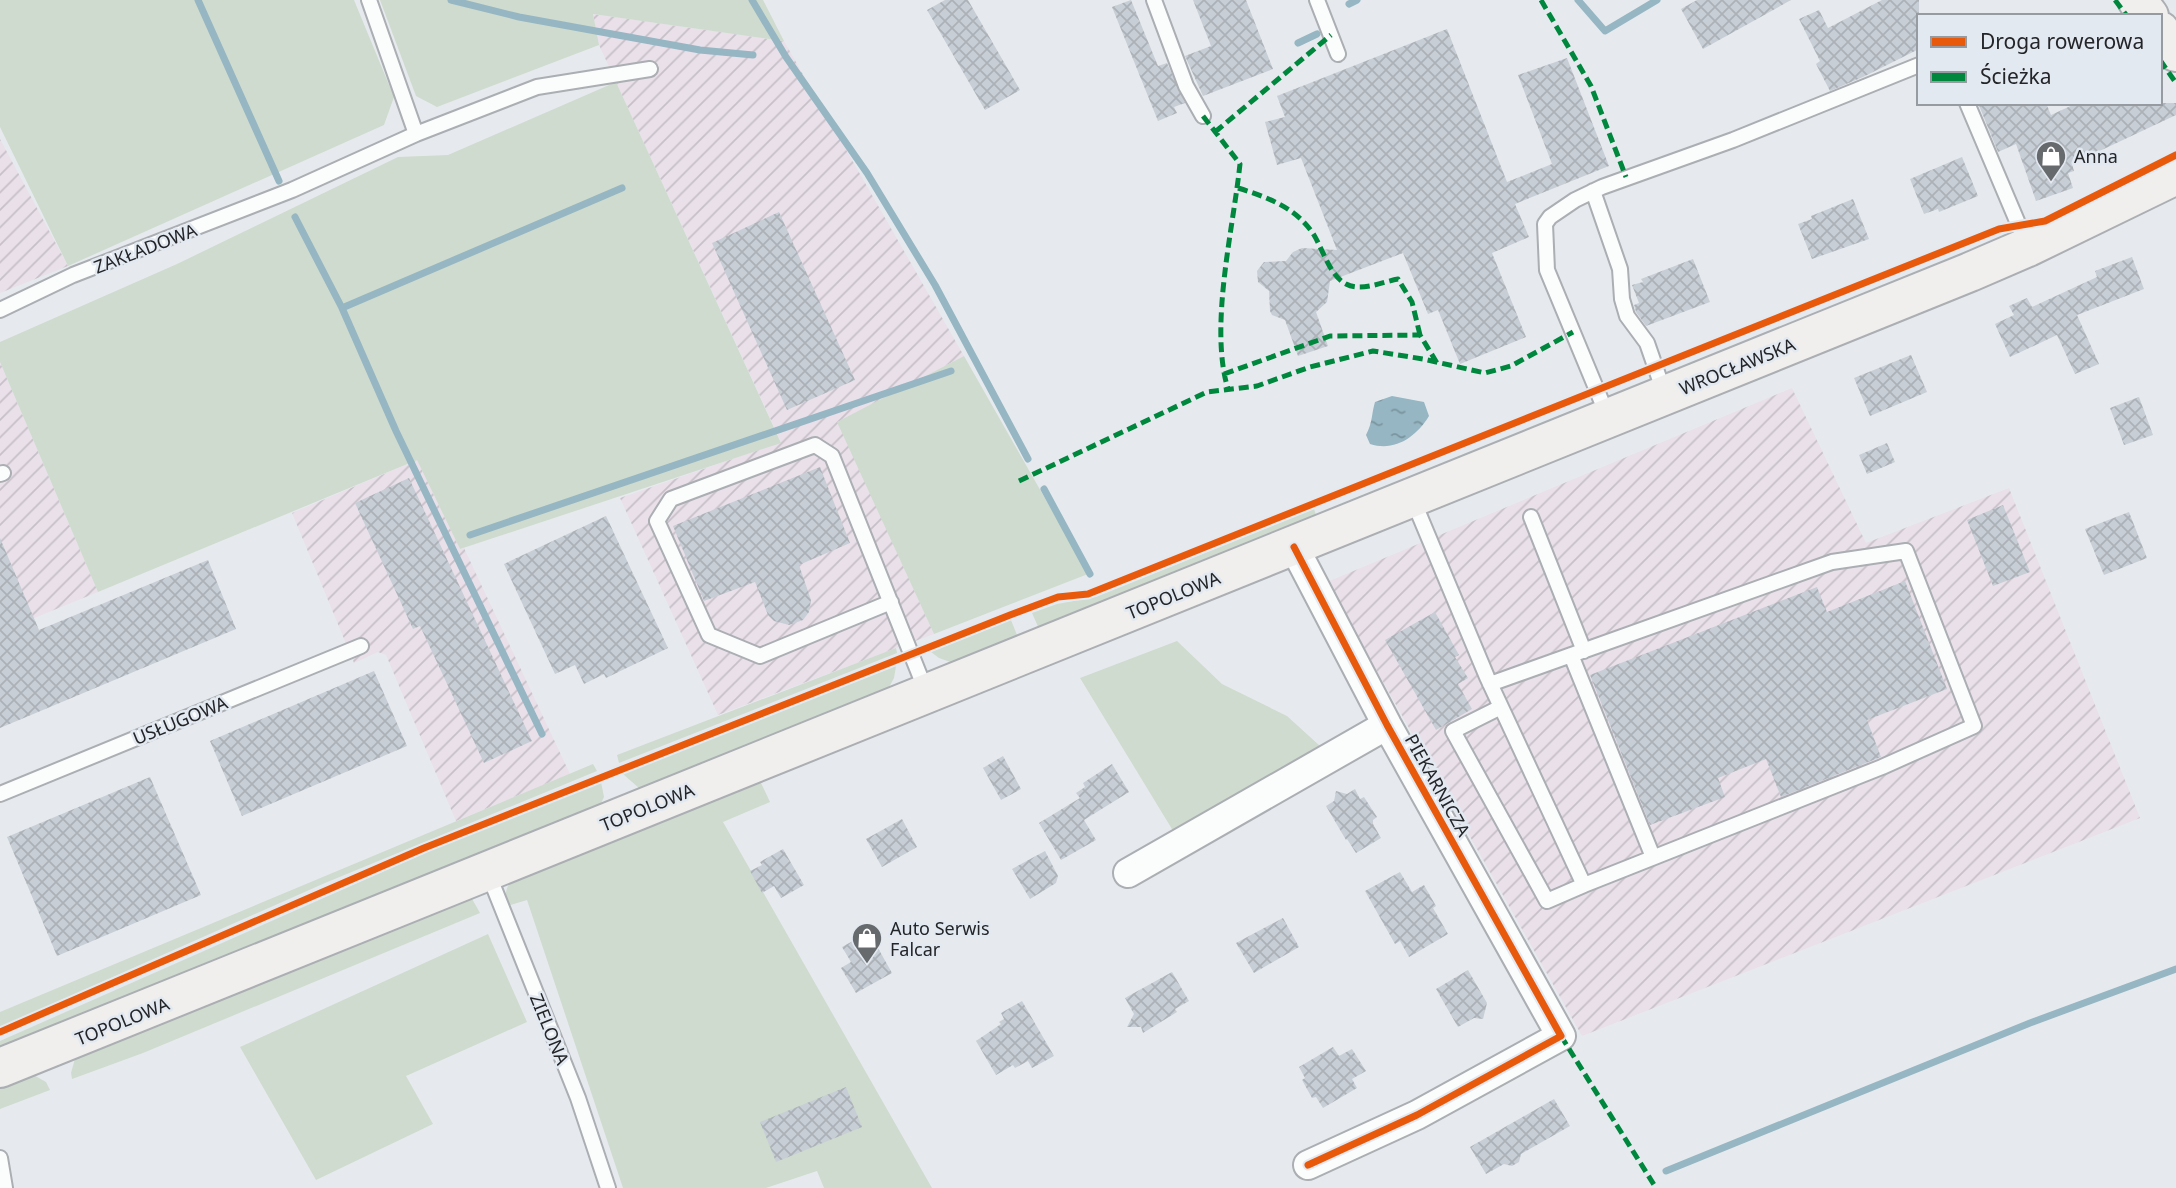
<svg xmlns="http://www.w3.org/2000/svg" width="2176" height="1188" font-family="'Noto Sans',sans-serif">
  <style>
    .industrial { fill: url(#industrial-furrows) }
    .grass { fill: #cfdbce }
    .water { fill: url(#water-ripples) }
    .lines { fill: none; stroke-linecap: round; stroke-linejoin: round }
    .stream { stroke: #95b6c2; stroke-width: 7 }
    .building { fill: url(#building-cross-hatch) }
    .lane-casing { stroke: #abaeb2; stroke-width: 18 }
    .street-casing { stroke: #abaeb2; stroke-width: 32 }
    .secondary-casing { stroke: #abaeb2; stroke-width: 42 }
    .lane { stroke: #fbfcfc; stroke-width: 14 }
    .street { stroke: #fbfcfc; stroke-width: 28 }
    .secondary { stroke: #f0efee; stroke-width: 38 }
    .quiet { stroke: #00873e; stroke-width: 5; stroke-dasharray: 10 5; stroke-linecap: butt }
    .cycleway-casing { stroke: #e3e9f1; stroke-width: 11 }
    .cycleway { stroke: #e8590c; stroke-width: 7 }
    .labels { text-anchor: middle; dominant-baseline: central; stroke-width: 5; stroke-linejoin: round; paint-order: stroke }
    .poi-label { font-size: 18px; fill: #232528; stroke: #e3e9f1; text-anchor: start }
    .street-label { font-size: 18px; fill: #232528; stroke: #e3e9f1 }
  </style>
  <defs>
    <pattern id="industrial-furrows" width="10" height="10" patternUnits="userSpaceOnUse" patternTransform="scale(1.75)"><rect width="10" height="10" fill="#e9e0ea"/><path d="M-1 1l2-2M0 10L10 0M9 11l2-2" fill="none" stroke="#c8c0c9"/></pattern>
    <pattern id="water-ripples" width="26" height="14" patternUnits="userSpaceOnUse" patternTransform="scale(1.75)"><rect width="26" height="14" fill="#95b6c2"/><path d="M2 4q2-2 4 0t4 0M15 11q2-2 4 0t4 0" fill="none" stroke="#79949e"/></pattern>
    <pattern id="building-cross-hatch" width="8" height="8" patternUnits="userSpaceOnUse" patternTransform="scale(1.75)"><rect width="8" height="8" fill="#c8ced6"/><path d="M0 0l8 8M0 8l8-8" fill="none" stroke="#acb1b8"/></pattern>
  </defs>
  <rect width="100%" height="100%" fill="#e6eaee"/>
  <path class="industrial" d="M593 14 784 41 964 356 838 422 934 634 718 715 620 498 781 442 599 45Z
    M0 139 68 266 0 293Z
    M0 362 98 592 0 632Z
    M1792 388 1866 543 2009 488 2140 818 1582 1036 1327 582Z
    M417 460 460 549 464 548 570 774 456 821 386 655 378 652 354 663 292 513Z"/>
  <path class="grass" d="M0 0H354L394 97 384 125 68 266 0 127Z
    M380 0H763L784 41 593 14 599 45 437 107 416 96Z
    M616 82 781 443 460 549 417 460 98 592 0 362V342L177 264 398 157 448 155Z
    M964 356 1088 574 934 634 837 422Z
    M1314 509 1318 521 1040 631 1032 613 1057 604 1096 597Z
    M1011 620 1019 640 953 663 939 658 931 652Z
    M1177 641 1222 684 1287 716 1320 746 1175 834 1080 678Z
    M896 648 897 653 619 763 617 755Z
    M896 666 894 678 888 689 640 789 623 774Z
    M593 764 597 771 325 883 0 1027V1012Z
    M756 779 761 783 770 802 723 822 932 1188H824L817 1171 766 1188H623L527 900 507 906C504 894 506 887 513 878Z
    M601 782 604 797 598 810 0 1055V1041L430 851Z
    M471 897 480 913 143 1053 72 1079 71 1073 76 1055Z
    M488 934 527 1022 406 1076 433 1124 316 1180 240 1047Z
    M30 1073 46 1082 50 1090 0 1109V1085Z"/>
  <path class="water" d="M1392 396 1424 402 1429 416C1416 437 1395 452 1370 444L1366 435C1373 421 1371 416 1375 402Z"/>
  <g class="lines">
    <path class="stream" d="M198 0 279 181
      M451 0 519 17 700 50 753 55
      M752 0 786 57 867 173 935 285 1028 459
      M1578 0 1605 31 1657 0
      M1349 4 1357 0
      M1298 43 1317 34
      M295 217 342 308 396 431 542 734
      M342 308 622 188
      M1044 489 1090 574
      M470 535 951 371
      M1666 1171 2030 1023 2176 969"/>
  </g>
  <path class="building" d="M945 0H968L1020 90 985 110 927 10Z
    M1131 0 1158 66 1167 63 1185 103 1174 107 1177 113 1158 121 1112 7Z
    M1193 0H1246L1273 69 1203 96 1185 56 1211 46Z
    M1697 0H1791L1703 49 1681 9Z
    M1882 0H1919V49L1863 77 1830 91 1816 64 1820 61 1799 19 1819 10 1828 28Z
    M1447 29 1507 182 1552 164 1518 75 1567 58 1609 166 1515 204 1529 237 1492 253 1526 337 1460 364 1438 310 1428 314 1403 253 1330 281 1327 302 1316 312 1328 346 1298 356 1285 320 1272 315 1270 311 1269 291 1258 282 1257 271 1264 262 1286 261 1293 252 1302 248 1337 250 1301 158 1277 165 1265 122 1285 117 1277 96Z
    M1978 103H2046L2051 115 2077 103H2176V115L2072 164 2074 171 2068 173 2073 188 2036 201 2016 144 1998 152Z
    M1962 157 1978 196 1939 212 1938 209 1924 214 1910 179Z
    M1853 199 1869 239 1812 259 1798 224 1812 219 1811 216Z
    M779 212 855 380 787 410 712 243Z
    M2132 257 2144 289 2077 315 2099 364 2075 374 2057 335 2010 357 1995 324 2014 315 2009 306 2027 298 2032 307 2097 277 2095 271Z
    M1693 259 1710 302 1646 326 1636 312 1634 305 1639 303 1632 285 1643 282 1641 279Z
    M1911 355 1927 392 1870 416 1854 378Z
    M2139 397 2153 435 2124 445 2110 408Z
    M1887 443 1895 462 1867 474 1859 455Z
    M820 467 850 543 799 565 811 600 809 612 803 620 789 625 774 621 768 615 755 582 704 601 673 526Z
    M409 478 532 741 484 763 420 626 413 629 355 503Z
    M2003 505 2030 572 1993 586 1967 520Z
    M2129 512 2147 558 2104 575 2085 529Z
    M606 516 668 648 606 678 604 674 584 684 575 665 555 674 504 564Z
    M0 538 39 630 208 560 236 629 0 728Z
    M1905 581 1947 689 1867 720 1881 757 1781 797 1766 759 1718 778 1725 797 1650 825 1590 675 1817 587 1827 612Z
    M1435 612 1459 655 1455 657 1468 678 1458 684 1472 709 1436 730 1385 640Z
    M374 671 407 746 242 816 210 741Z
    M1003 756 1021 789 1001 800 983 768Z
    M1112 764 1129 792 1084 820 1096 840 1061 860 1039 823 1080 798 1076 793 1085 787 1083 783Z
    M150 777 201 895 57 956 7 837Z
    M1355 789 1360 799 1364 797 1377 817 1373 820V824L1381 838 1356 853 1347 839 1346 840 1326 806 1334 801 1336 791 1347 794Z
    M902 819 917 847 882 867 866 839Z
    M783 849 804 885 781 898 774 886 762 893 750 871 762 865 760 862Z
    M1045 851 1058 876 1056 883 1030 899 1012 869Z
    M1400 872 1412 892 1424 885 1436 906 1433 908 1448 934 1409 957 1400 941 1395 944 1365 891Z
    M1283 918 1299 947 1254 973 1236 943Z
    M869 932 892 973 856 993 841 968 851 962 842 947Z
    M1468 970 1487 1003 1483 1019 1474 1018 1458 1027 1436 989Z
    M1172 972 1189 1001 1175 1009 1177 1012 1143 1033 1141 1027H1127L1134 1014 1125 998Z
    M1022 1001 1054 1056 1032 1068 1028 1061 1015 1068 1013 1065 996 1075 976 1041 1001 1024 999 1022 1004 1019 1001 1013Z
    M1333 1047 1339 1056 1352 1049 1366 1071 1352 1079 1357 1088 1323 1108 1316 1097 1312 1098 1302 1080 1305 1078 1299 1067Z
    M846 1087 862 1127 776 1162 760 1122Z
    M1554 1099 1570 1126 1521 1154 1519 1162 1512 1166 1504 1164 1486 1174 1470 1147Z"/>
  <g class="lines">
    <g class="lane-casing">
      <path id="lane" d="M1154 0 1186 86 1203 116
        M1317 0 1338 54
        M1967 103 2028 247
        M416 134 537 87 650 69
        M1593 191 1620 269 1622 299 1627 316 1647 343 1665 395
        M0 310 73 275 292 190 416 134 369 0
        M1608 417 1547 270 1545 224 1550 217 1575 200 1602 187 1733 140 1919 65
        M0 474 3 473
        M1413 500 1487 677 1501 707 1584 885 1882 767 1974 726 1906 551 1832 562 1490 684
        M1531 517 1584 651
        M891 602 760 656 709 635 657 521 671 499 815 445 832 456 926 691
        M1571 655 1653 857
        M1501 707 1453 731 1547 901 1584 885
        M0 794 361 646
        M488 873 578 1098 608 1188
        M0 1158 5 1188"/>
    </g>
    <g class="street-casing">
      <path id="street" d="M1294 547 1387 725 1561 1036 1417 1115 1308 1165
        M1128 873 1387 725"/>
    </g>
    <g class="secondary-casing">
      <path id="secondary" d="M2137 0 2149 16
        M2160 31 2176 52
        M0 1068 1970 272 2028 247 2176 175"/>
    </g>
    <use href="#lane" class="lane"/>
    <use href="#street" class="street"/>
    <use href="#secondary" class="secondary"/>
    <path class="quiet" d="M1541 0 1591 86 1626 177
      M2115 0 2127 16
      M2160 60 2176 83
      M1203 116 1240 164C1233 230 1209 327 1228 389
      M1215 132 1331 35
      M1238 188C1267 197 1297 208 1314 235 1323 250 1330 276 1346 284 1361 292 1382 282 1398 279L1412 302 1420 335
      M1224 374 1330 336 1420 335 1437 363
      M1019 481 1207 392 1257 386 1310 367 1373 351 1423 359 1485 373 1511 366 1573 332
      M1561 1036 1656 1188"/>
    <g class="cycleway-casing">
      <path id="cycleway" d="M1294 547 1387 725 1561 1036 1417 1115 1308 1165
        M0 1032 424 848 1010 615 1058 597 1088 594 1999 229 2045 221 2176 155"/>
    </g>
    <use href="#cycleway" class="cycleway"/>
  </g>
  <defs>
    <g id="shop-pin" transform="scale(1.575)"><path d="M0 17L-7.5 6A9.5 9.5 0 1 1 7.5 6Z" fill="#676a6d" stroke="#e3e9f1"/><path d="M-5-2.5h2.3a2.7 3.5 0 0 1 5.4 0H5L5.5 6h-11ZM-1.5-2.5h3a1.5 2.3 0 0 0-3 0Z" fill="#fff"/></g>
  </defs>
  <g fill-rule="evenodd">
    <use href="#shop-pin" x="2051" y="156"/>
    <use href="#shop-pin" x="867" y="938"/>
  </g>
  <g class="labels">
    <g class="poi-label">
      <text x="2074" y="156">Anna</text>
      <text x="890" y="928">Auto Serwis<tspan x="890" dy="21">Falcar</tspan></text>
    </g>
    <g class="street-label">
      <text transform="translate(145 248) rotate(-21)">ZAKŁADOWA</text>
      <text transform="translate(1737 366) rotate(-22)">WROCŁAWSKA</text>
      <text transform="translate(1173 595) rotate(-22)">TOPOLOWA</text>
      <text transform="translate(180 720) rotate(-22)">USŁUGOWA</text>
      <text transform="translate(1438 785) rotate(61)">PIEKARNICZA</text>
      <text transform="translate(647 807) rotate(-22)">TOPOLOWA</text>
      <text transform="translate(122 1021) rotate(-22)">TOPOLOWA</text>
      <text transform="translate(550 1029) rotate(68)">ZIELONA</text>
    </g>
  </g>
  <rect x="1917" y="14" width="245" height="91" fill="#e3e9f1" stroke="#969ba1" stroke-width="2"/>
  <rect x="1931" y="37" width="35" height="10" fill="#e8590c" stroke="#969ba1" stroke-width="2"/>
  <text x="1980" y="49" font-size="21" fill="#232528">Droga rowerowa</text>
  <rect x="1931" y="72" width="35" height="10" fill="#00873e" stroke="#969ba1" stroke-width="2"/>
  <text x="1980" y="84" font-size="21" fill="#232528">Ścieżka</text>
</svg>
